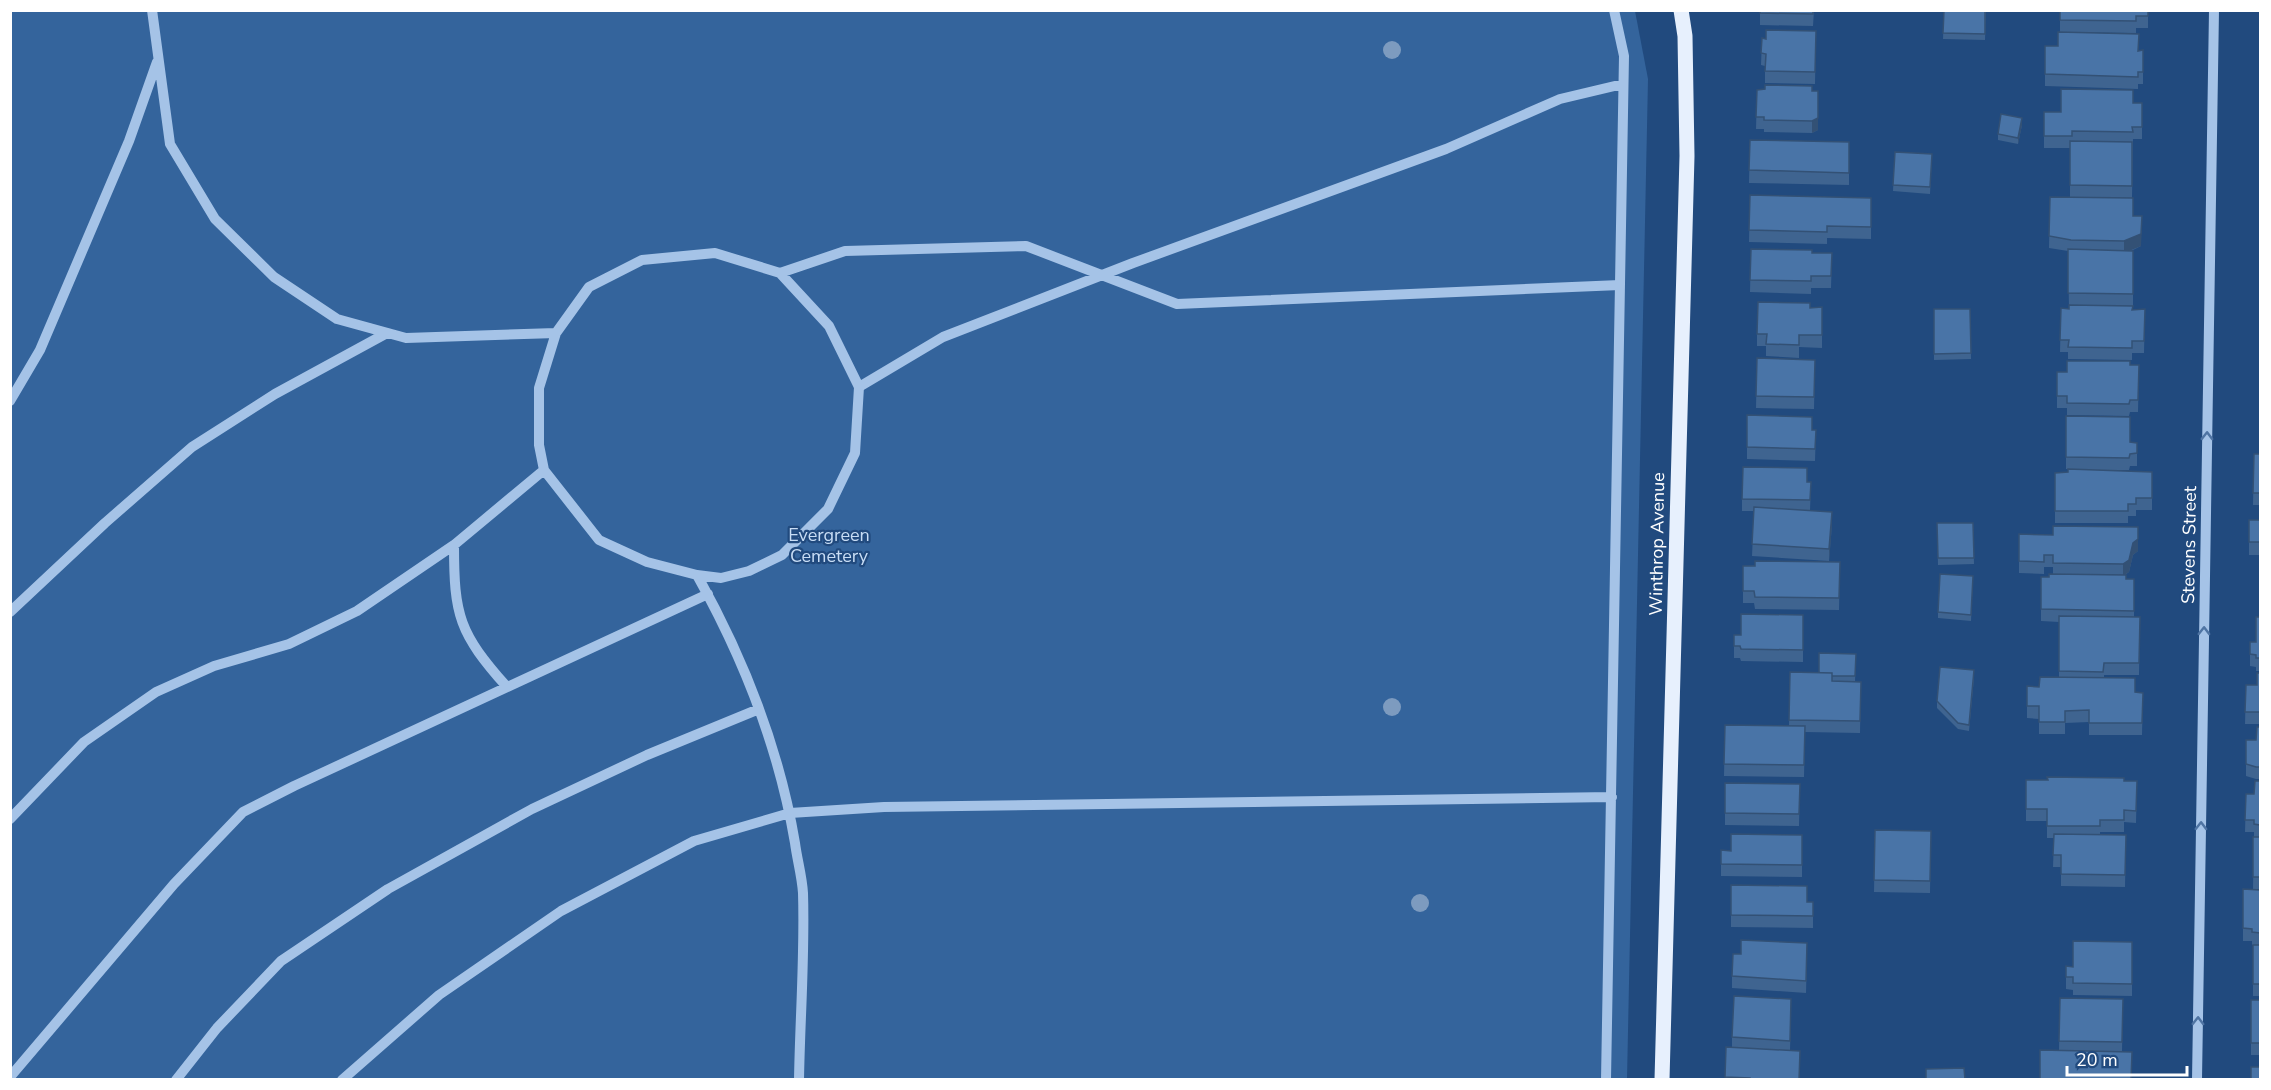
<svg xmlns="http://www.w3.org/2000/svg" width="2271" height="1090" font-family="'Nunito Sans',sans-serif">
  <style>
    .green { fill: #34649c }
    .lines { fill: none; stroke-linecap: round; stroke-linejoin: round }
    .minor { stroke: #a5c3e7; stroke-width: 10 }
    .major { stroke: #e7f0fd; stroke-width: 15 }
    .tree { fill: #7d9bbf }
    .wall { fill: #3f6490 }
    .shaded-wall { fill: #335175 }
    .building { fill: #4974a7; stroke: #335175; stroke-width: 1.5 }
    .oneway { stroke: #4f74a3 }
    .labels { text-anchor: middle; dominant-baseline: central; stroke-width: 4.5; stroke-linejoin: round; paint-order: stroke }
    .park-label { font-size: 18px; fill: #c8ddf5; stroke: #214a7e }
    .street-label { font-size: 18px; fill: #fff; stroke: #214a7e }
  </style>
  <rect width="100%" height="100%" fill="#214a7e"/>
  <path class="green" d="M10 11H1635L1648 79 1627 1079H11Z"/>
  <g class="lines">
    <path class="minor" d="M152 10 170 144 215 219 274 277 337 319 406 338 556 333
      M715 253 780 273 829 326 859 387 855 453 828 509 782 555 749 571 721 578 697 575 647 562 599 540 544 470 539 445V388L556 333 589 287 642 260Z
      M780 273 845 251 1026 246 1177 304 1620 285
      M859 387 943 337 1133 263 1446 149 1560 99 1623 84
      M10 401 40 350 129 141 157 62
      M454 545C454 616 459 633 507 687
      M697 575C744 659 779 748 795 843 797 859 802 876 803 893 805 954 800 1018 799 1080
      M10 612 105 523 192 447 275 394 387 333
      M10 819 84 742 156 692 214 666 289 644 357 611 454 545 544 470
      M10 1077 174 884 243 812 294 786 708 594
      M176 1080 217 1028 281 961 388 889 532 809 647 755 759 709
      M342 1080 439 995 561 911 694 841 790 813 884 807 1612 797
      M1606 1080 1624 56 1614 10
      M2197 1080 2214 10"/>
    <path class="major" d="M1662 1080 1687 156 1685 36 1681 10"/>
  </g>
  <g class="tree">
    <circle cx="1392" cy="50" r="9"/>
    <circle cx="1392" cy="707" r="9"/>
    <circle cx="1420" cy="903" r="9"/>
  </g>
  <path class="wall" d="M1760 10H1814L1813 26 1760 25Z
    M1944 10H1986L1985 40 1943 39Z
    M2060 10H2148V28H2136V33L2060 32Z
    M1816 31 1815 84 1765 83V66L1761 65 1762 38 1766 39Z
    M2045 46 2139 51 2143 63V84H2138V89L2045 86Z
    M1757 90 1812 91 1818 130 1812 133 1764 132V129H1756Z
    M2133 103H2142V139H2133L2132 198 2133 216 2141 246 2131 251H2133V310L2145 309 2144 353H2132V360L2068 359V352H2060L2061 308 2069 309 2068 251 2049 248 2050 197H2070V148H2044V112H2061Z
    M2022 125 2018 144 1998 140V134Z
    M1750 140 1849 142V185L1749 183Z
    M1895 152 1932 154 1930 194 1893 191Z
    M1750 195 1871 198V239L1827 238V244L1749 242Z
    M1751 249 1812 253H1832L1831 288H1811V294L1750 292Z
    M1822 307V348L1799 347V358L1766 356V346H1757V334L1810 308Z
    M1934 309H1970L1971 359 1934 360Z
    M1757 358 1815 360 1814 409 1756 408Z
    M2130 365H2139L2138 412H2130L2129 416 2067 415V408H2057V372H2067Z
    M1747 415 1812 430H1816L1815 461 1747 459Z
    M2066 416 2130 442 2137 443V466H2130L2129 470H2086L2152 472V510H2136V516H2128V523H2055V473L2068 472V469H2066Z
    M2254 454H2260V505H2253Z
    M1807 482H1811L1810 511 1832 525 1829 561 1752 556 1754 511H1742V499Z
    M2249 520H2260V555H2249Z
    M1937 523H1973L1974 564 1938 565Z
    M2019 534 2138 551 2133 555 2129 572 2125 575 2126 579H2134V617H2140L2139 675H2104V678L2135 692 2143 693 2142 735H2089V722L2065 723V734H2039V719L2027 718V686L2039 687 2059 677V622L2041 621V577H2049L2053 574V567H2044V574L2019 573Z
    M1840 562 1839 610 1755 609 1754 603H1743V566Z
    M1973 576 1971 621 1938 618V612Z
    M1803 615V662L1741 661 1740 658H1734V635H1741Z
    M2260 617V671H2256V667L2250 666V642H2256Z
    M1856 654 1855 682H1861L1860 733 1805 732 1804 777 1724 776 1725 725 1789 726 1790 672 1819 673Z
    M2260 673V724H2245L2246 685H2257Z
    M1974 677 1969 731 1958 729 1937 708V701Z
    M2260 727V779H2256L2246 776V740H2256Z
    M2026 780 2137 781 2136 823 2124 822V832H2100V835H2126L2125 887 2061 886V867H2053L2054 838H2047V821H2026Z
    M2260 781V889H2253L2254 832H2245L2246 794H2254Z
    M1725 783 1800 784 1799 826 1725 825Z
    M1875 830 1931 831 1930 893 1874 892Z
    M1802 835V877L1721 876V850L1731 851Z
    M1731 885 1807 902H1813V928L1731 927Z
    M2243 889 2260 890V996H2253V945H2252V941H2243Z
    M2132 942V996L2073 995V990L2066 989V966L2073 967Z
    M1807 955 1806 993 1732 988V976Z
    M2060 998 2123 999 2122 1051H2059Z
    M2251 1000H2260V1055H2251Z
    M1791 1011 1790 1051 1800 1063 1799 1080H1725L1732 1048V1037Z"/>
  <path class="shaded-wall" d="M1818 91V130L1812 133V121Z
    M2022 118V125L2018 144V138Z
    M2142 228 2141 246 2124 253V241Z
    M1832 512V525L1829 561V549Z
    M2138 527V551L2133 555 2129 572 2123 576V564Z"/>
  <path class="building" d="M1760 10H1813V14L1760 13Z
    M1944 10H1985V34L1943 33Z
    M2060 10H2148V16H2136V21L2060 20Z
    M1766 30 1816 31 1815 72 1765 71 1766 54 1761 53 1762 38 1766 39Z
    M2058 32 2139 34 2138 51 2143 50V72H2138V77L2045 74V46H2058Z
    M1765 85 1812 86V91H1818V118L1812 121 1764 120V117H1756L1757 90 1765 89Z
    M2061 89 2133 90V103H2142V127H2132L2133 132 2072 131V136H2044V112H2061Z
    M2001 114 2022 118 2018 138 1998 134Z
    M1750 140 1849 142V173L1749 170Z
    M2070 141 2132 142V186L2070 185Z
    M1895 152 1932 154 1930 187 1893 185Z
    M1750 195 1871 198V227L1827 226V232L1749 230Z
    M2050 197 2133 198V216H2142L2141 234 2124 241 2071 240 2049 236Z
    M1751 249 1812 250V253H1832L1831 276H1811V281L1750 280Z
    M2068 249 2133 251V294L2068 293Z
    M1758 302 1810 303V308L1822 307V335H1799V345L1766 344 1767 334H1757Z
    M2069 305 2133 306 2132 310 2145 309 2144 341H2132V348L2068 347 2069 340H2060L2061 308 2069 309Z
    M1934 309H1970L1971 353 1934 354Z
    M1757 358 1815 360 1814 397 1756 396Z
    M2067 361H2130V365H2139L2138 400H2130L2129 404 2067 403V396H2057V372H2067Z
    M1747 415 1812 417V430H1816L1815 449 1747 447Z
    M2066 416 2130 417V442L2137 443V453L2130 454 2129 458 2066 457Z
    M2254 454H2260V493H2253Z
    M1743 467 1807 468V482H1811L1810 500 1742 499Z
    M2068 469 2152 472V498H2136V504H2128V511H2055V473L2068 472Z
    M1754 507 1832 512 1829 549 1752 544Z
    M2249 520H2260V542H2249Z
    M1937 523H1973L1974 558H1938Z
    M2053 526 2138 527V539L2133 543 2129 560 2123 564 2053 563V555H2044V562L2019 561V534L2053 535Z
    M1755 561 1840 562 1839 598 1755 597 1754 591H1743V566H1755Z
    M1940 574 1973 576 1971 615 1938 612Z
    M2049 574 2126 575V579H2134V611L2041 609V577H2049Z
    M1741 614 1803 615V650L1741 649 1740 646H1734V635H1741Z
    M2059 616 2140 617 2139 663H2104L2103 672 2059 671Z
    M2256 617H2260V658H2256V655L2250 654V642H2256Z
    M1819 653 1856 654 1855 676H1832V673H1819Z
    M1940 667 1974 670 1969 725 1958 723 1937 701Z
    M1790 672 1832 673V681L1861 682 1860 721 1789 720Z
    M2257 673H2260V712H2245L2246 685H2257Z
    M2040 677 2135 678V692L2143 693 2142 723H2089V710L2065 711V722H2039V706H2027V686L2039 687Z
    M1725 725 1805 726 1804 765 1724 764Z
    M2257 727H2260V767H2256L2246 764V740H2256Z
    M2047 777 2124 778V781H2137L2136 811 2124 810V820H2100V826H2047V809H2026V780H2048Z
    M2255 781H2260V825L2254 824V820H2245L2246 794H2254Z
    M1725 783 1800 784 1799 814 1725 813Z
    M1875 830 1931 831 1930 881 1874 880Z
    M1731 834 1802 835V865L1721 864V850L1731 851Z
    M2054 834 2126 835 2125 875 2061 874V855H2053Z
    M2253 837H2260V877H2253Z
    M1731 885 1807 886V902H1813V916L1731 915Z
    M2243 889 2260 890V933L2252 932V929L2243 928Z
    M1741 940 1807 943 1806 981 1732 976 1733 954H1741Z
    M2073 941 2132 942V984L2073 983V977H2066V966L2073 967Z
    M2253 945H2260V984H2253Z
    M1734 996 1791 999 1790 1041 1732 1037Z
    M2060 998 2123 999 2122 1042 2059 1041Z
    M2251 1000H2260V1043H2251Z
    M1726 1047 1800 1051 1799 1080H1750V1078L1725 1077Z
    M2040 1050 2132 1052 2131 1080H2040Z
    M2251 1067H2260V1080H2251Z
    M1964 1068 1965 1080H1926V1069Z"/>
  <defs><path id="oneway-chevron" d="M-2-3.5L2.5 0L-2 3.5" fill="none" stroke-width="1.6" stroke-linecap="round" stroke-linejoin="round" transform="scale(1.5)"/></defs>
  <g class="oneway">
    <use href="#oneway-chevron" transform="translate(2207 436) rotate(-89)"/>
    <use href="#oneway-chevron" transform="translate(2204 631) rotate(-89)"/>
    <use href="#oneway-chevron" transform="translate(2201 826) rotate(-89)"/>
    <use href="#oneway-chevron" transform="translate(2198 1021) rotate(-89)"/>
  </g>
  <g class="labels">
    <g class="park-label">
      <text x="829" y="535">Evergreen<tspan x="829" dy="21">Cemetery</tspan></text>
    </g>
    <g class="street-label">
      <text transform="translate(1657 544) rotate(-89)">Winthrop Avenue</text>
      <text transform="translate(2189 545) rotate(-89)">Stevens Street</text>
    </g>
  </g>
  <rect width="2271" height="1090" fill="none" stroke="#ffffff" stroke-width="24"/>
  <path d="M2067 1066v9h120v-9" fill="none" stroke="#ffffff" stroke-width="3"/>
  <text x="2076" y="1066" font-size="18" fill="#ffffff" stroke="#214a7e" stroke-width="4.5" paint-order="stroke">20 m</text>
</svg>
